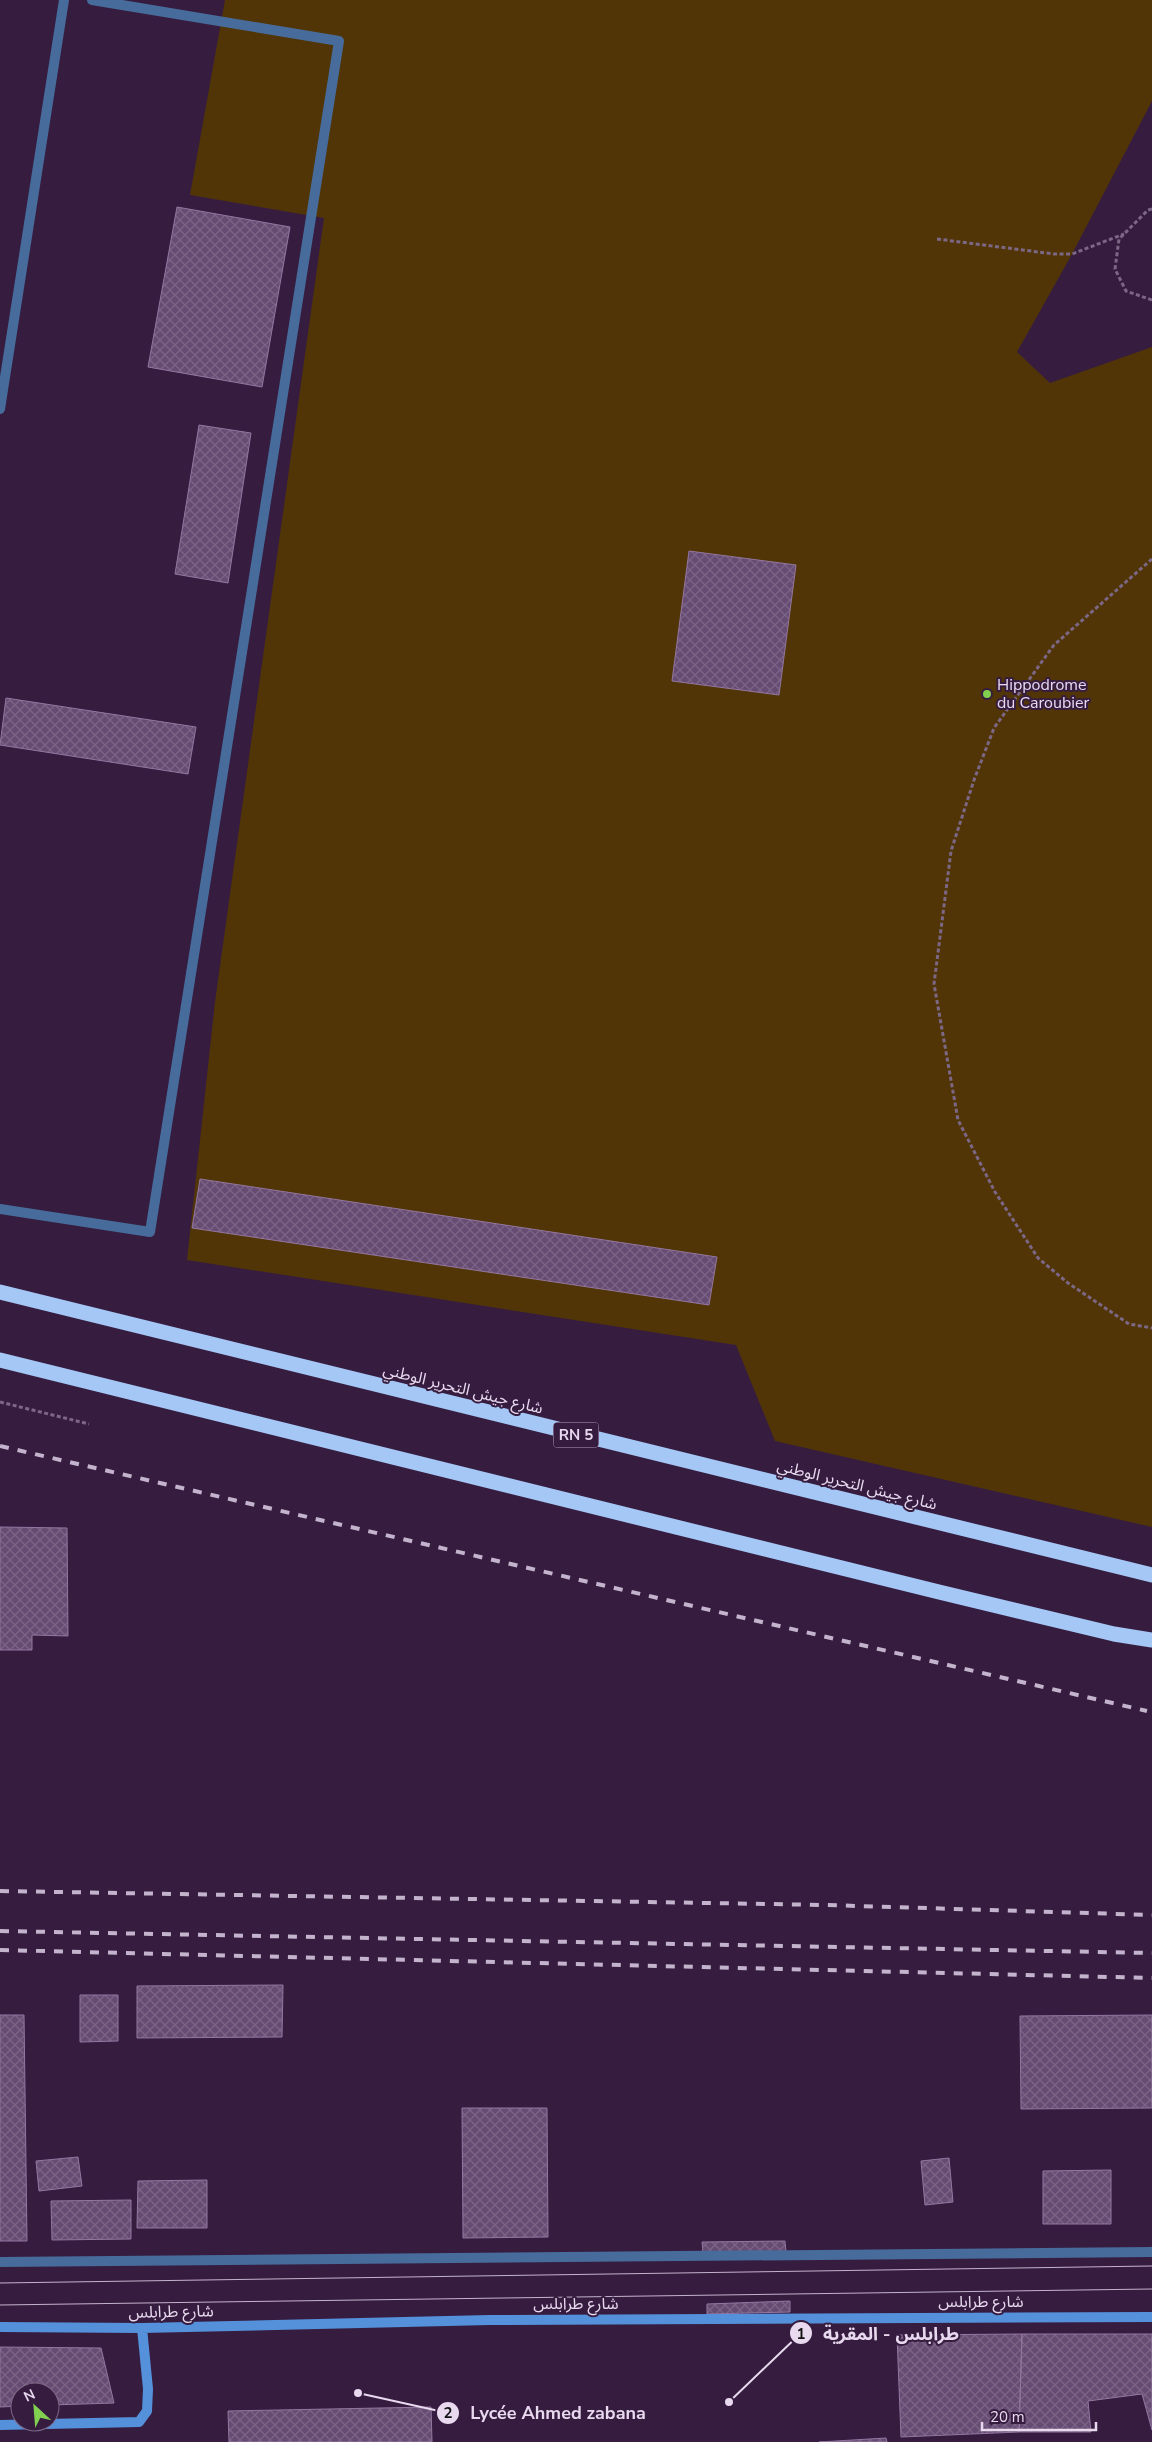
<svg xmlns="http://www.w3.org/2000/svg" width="1152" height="2442" font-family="'Nunito Sans','Noto Sans Arabic',sans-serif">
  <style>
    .park { fill: #513507 }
    .building { fill: url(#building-cross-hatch); stroke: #9377a0 }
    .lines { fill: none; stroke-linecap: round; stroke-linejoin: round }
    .path { stroke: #7c6785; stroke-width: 3; stroke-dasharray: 4 2.5; stroke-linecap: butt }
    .lane { stroke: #476c9b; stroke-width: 10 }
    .street { stroke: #476c9b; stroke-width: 10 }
    .secondary { stroke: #5591db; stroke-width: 10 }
    .highway { stroke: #a4c7f5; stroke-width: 15 }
    .tram { stroke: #c4b3cc; stroke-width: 1 }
    .rail { stroke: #c4b3cc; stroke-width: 4; stroke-dasharray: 9 9; stroke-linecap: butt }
    .poi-dot { fill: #82d04f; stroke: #361d40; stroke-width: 2 }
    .labels { text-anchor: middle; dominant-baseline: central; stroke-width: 4; stroke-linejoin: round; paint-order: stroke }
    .shield { fill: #361d40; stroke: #b3a1ba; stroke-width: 1 }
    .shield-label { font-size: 15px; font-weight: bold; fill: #e8d9ef }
    .poi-label { font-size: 16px; fill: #e8d9ef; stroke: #361d40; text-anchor: start }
    .street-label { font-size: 16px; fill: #e8d9ef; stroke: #361d40 }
    .leader { fill: none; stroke: #e8d9ef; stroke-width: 2 }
    .callout-dot { fill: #e8d9ef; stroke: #361d40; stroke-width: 2 }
    .mark-label { font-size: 15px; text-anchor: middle; font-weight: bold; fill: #111 }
    .callout-label { font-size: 18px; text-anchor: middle; font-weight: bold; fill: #e8d9ef; stroke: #361d40; stroke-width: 4; stroke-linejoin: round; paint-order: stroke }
  </style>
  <defs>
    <pattern id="building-cross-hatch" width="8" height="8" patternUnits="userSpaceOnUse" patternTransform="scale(1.25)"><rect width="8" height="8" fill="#664b72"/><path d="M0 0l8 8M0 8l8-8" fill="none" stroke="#7c6486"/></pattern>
  </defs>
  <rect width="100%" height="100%" fill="#361d40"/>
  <path class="park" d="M225 0H1152V101L1072 254 1017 352 1050 383 1152 347V1527L775 1441 736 1345 187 1260 215 1002 324 218 190 195Z"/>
  <path class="building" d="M177 207 290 227 262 387 148 367Z
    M199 425 251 433 228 583 175 574Z
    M689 551 796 565 779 695 672 681Z
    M6 698 196 727 188 774 0 745Z
    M200 1179 717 1257 709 1305 192 1228Z
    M0 1527 67 1528 68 1636 32 1635V1650H0Z
    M283 1985 282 2037 137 2038V1986Z
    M80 1995H118V2041L80 2042Z
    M0 2015H24L27 2241H0Z
    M1152 2015V2108L1021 2109 1020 2016Z
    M462 2108H547L548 2237 463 2238Z
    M78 2157 82 2186 39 2191 36 2161Z
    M949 2158 953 2202 925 2205 921 2161Z
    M1111 2170V2224H1043V2171Z
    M207 2180V2228H137L138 2181Z
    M131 2200V2239L52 2240 51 2201Z
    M785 2241 786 2252 703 2253 702 2242Z
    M790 2301V2312L707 2314V2304Z
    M1022 2334 1019 2432 901 2437 897 2335Z
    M1022 2334H1152V2430L1142 2394 1088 2401 1091 2432H1019Z
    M0 2347 101 2348 114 2403 50 2405V2392H20V2406L0 2407Z
    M431 2407 432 2442H229L228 2411Z
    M886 2438 887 2442H819Z"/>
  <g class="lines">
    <path class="path" d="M1152 209 1148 210 1119 239 1115 269 1126 291 1152 300
      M937 239 1054 254H1072L1124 234
      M1152 559 1054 645 994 728 974 780 951 851 934 984 958 1120 995 1192 1038 1258 1068 1283 1129 1324 1152 1328
      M0 1402 89 1424"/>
    <path class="lane" d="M0 409 64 0
      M0 1209 150 1232 339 41 92 0"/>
    <path class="street" d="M0 2262 1152 2252"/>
    <path class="secondary" d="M0 2327 142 2328 490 2320 1152 2317
      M0 2425 139 2422 147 2411 148 2389 142 2328"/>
    <path class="highway" d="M0 1292 1152 1575
      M0 1360 939 1592 1114 1634 1152 1640"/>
    <path class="tram" d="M0 2283 1152 2266
      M0 2305 1152 2289"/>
    <path class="rail" d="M0 1446 1147 1711
      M0 1891 826 1905 1152 1915
      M0 1931 1152 1953
      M0 1950 1152 1978"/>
  </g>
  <circle class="poi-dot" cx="987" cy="694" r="5"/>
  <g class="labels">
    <rect class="shield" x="553.5" y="1422.5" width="45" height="25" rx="4"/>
    <g class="shield-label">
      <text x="576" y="1435">RN 5</text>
    </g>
    <g class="poi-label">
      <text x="997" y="685">Hippodrome<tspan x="997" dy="18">du Caroubier</tspan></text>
    </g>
    <g class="street-label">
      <text transform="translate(463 1389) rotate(14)">شارع جيش التحرير الوطني</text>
      <text transform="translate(857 1485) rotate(14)">شارع جيش التحرير الوطني</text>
      <text x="981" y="2302">شارع طرابلس</text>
      <text x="576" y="2304">شارع طرابلس</text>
      <text transform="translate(171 2312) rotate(-1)">شارع طرابلس</text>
    </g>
  </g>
  <path class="leader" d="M729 2402L801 2333M358 2393L448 2413"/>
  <g class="callout-dot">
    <circle cx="729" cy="2402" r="5"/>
    <circle cx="358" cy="2393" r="5"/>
    <circle cx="801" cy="2333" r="12"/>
    <circle cx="448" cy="2413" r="12"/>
  </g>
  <g class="mark-label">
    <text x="801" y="2339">1</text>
    <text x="448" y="2418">2</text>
  </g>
  <g class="callout-label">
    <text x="891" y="2340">طرابلس - المقرية</text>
    <text x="558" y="2419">Lycée Ahmed zabana</text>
  </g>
  <g transform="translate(35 2407) rotate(334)"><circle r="24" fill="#361d40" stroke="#7d6886"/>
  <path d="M0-4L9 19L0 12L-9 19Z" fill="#82d04f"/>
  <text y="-8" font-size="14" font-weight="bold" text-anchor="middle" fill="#e8d9ef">N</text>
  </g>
  <path d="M982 2422v8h114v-8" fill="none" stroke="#e8d9ef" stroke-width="2.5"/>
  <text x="990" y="2422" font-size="15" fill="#e8d9ef" stroke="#361d40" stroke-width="4" paint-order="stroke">20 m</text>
</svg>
